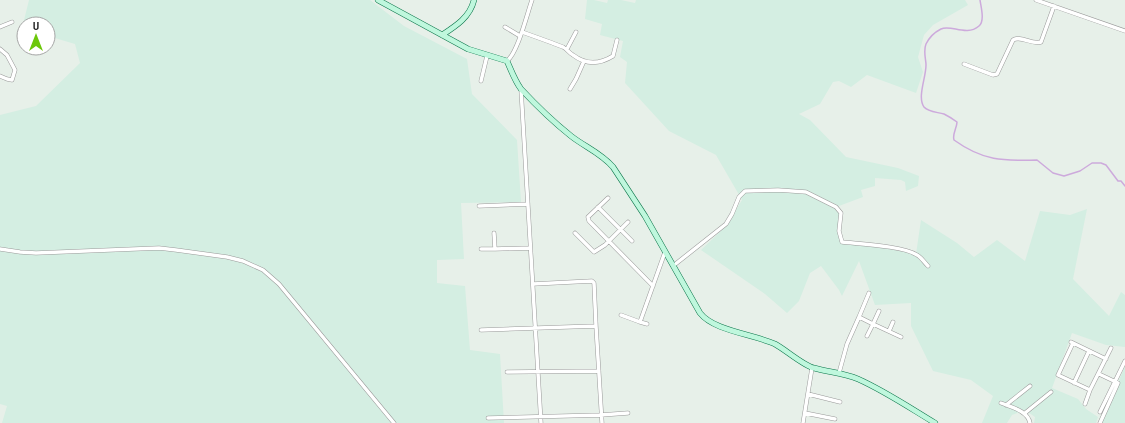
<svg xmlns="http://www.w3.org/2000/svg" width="1125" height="423" font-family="'Archivo Narrow',sans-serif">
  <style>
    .farmland { fill: #d4eee2 }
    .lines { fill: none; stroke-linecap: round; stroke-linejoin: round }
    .stream { stroke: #cdaadc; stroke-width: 1.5 }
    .street-casing { stroke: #9a9a9a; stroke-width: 4.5 }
    .secondary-casing { stroke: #0a7549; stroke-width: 6 }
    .street { stroke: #fff; stroke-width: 3.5 }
    .secondary { stroke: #bff7dd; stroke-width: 5 }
  </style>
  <rect width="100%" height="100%" fill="#e7f0e9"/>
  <path class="farmland" d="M29 0H370L404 26 467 59 472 94 517 140 521 202 461 203 464 259 437 260V283L465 286 470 350 500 354 504 423H2L7 406 0 404V115L36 106 80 63 75 44 48 36V24H24V28H22Z
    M587 0H594L607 3 608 0H621L635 3 636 0H965L968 5 933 25 924 35 918 57 923 72 916 93 867 75 851 87 839 81 833 82 820 104 799 114 810 120 846 157 898 168 919 176 918 186 906 191 905 182 901 180 875 178V186L861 190 863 197 839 206 840 240 916 254 921 220 957 243 974 257 997 240 1025 261 1040 211 1070 215 1087 209 1073 279 1109 316 1121 292 1125 295V347L1106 345 1072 333 1052 388 1078 399 1086 409 1098 417 1096 423H1034L1035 417 1025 410 1012 415 1007 423H982L993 396 971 380 933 371 911 326V303L875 305 859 261 842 296 839 290 821 266 810 273 799 301 787 313 765 294 701 250 724 228 742 200 716 155 669 131 625 83 627 62 620 57 623 41 600 35 602 24 585 19Z
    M1125 366V423H1101Z"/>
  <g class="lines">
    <path class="stream" d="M980 0C981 7 985 21 979 26 966 37 951 24 941 29 935 32 929 38 926 44 923 51 926 59 926 65 926 78 917 97 924 107 928 112 937 112 944 114 948 116 953 119 957 122 957 128 952 134 954 140 983 161 1003 161 1037 160L1053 173 1064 176 1080 171 1092 163H1101L1106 165 1118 181H1121L1125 186"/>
    <g class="street-casing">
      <path id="street" d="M1036 0 1125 31
        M0 27 12 22
        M505 27 520 36
        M522 32C536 37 550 42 563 47 567 49 569 53 573 55 586 65 600 64 613 56L617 40
        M0 49 7 55 15 70 12 80 7 79 0 76
        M567 49 576 32
        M507 61C518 52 527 14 532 0
        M964 64 993 75 997 74 1013 40C1021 35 1031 45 1041 42L1054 6
        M481 81 487 56
        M521 89 541 423
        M570 89 576 79 584 61
        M608 198 588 217 589 221 653 286
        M479 206 528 204
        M598 207 632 241
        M575 233 594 252 605 245 628 222
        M0 249 20 252 36 253 159 248 176 250 227 257 243 261 263 270 279 284 394 423
        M481 249H495L494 233
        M495 249 530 248
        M673 266 726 224 732 214 739 197 745 191 778 190 806 192 836 207 841 213 839 231 842 242C859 244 904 246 917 255 921 257 924 262 928 266
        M533 284 592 281 594 283 596 326
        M879 311 873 324 901 337
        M621 315 640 322 665 252
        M859 317 869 293
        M640 322 647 324
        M481 330 596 326 602 423
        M889 331 893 322
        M1071 342 1106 359
        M1073 343 1058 375 1090 390
        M507 372 599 371
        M839 373 847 344 859 317 873 324 867 336
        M1099 374 1118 383 1100 423
        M1074 383 1089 351
        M808 394 840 402
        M1001 403C1011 407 1028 411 1030 423
        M1085 404 1090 390 1111 348
        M1006 405 1030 386
        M1100 412 1125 361
        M805 413 835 419
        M1025 413 1051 392
        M488 418 601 415 628 413
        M803 423 812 368"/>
    </g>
    <g class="secondary-casing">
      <path id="secondary" d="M378 0 468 49 507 61C511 70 515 81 521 89 534 103 556 124 571 136 585 147 601 153 613 167L645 216 700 313C714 331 753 334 775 344 786 350 804 366 814 368 828 372 844 373 858 379 885 391 910 408 935 423
        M442 35C456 26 470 17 474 0"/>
    </g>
    <use href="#street" class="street"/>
    <use href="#secondary" class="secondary"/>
  </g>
  <g transform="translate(36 36)"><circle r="19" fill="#ffffff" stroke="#a6a6a6"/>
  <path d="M0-3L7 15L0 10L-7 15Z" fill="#6cc70a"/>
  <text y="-6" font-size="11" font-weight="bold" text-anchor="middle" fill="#202020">U</text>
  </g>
</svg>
